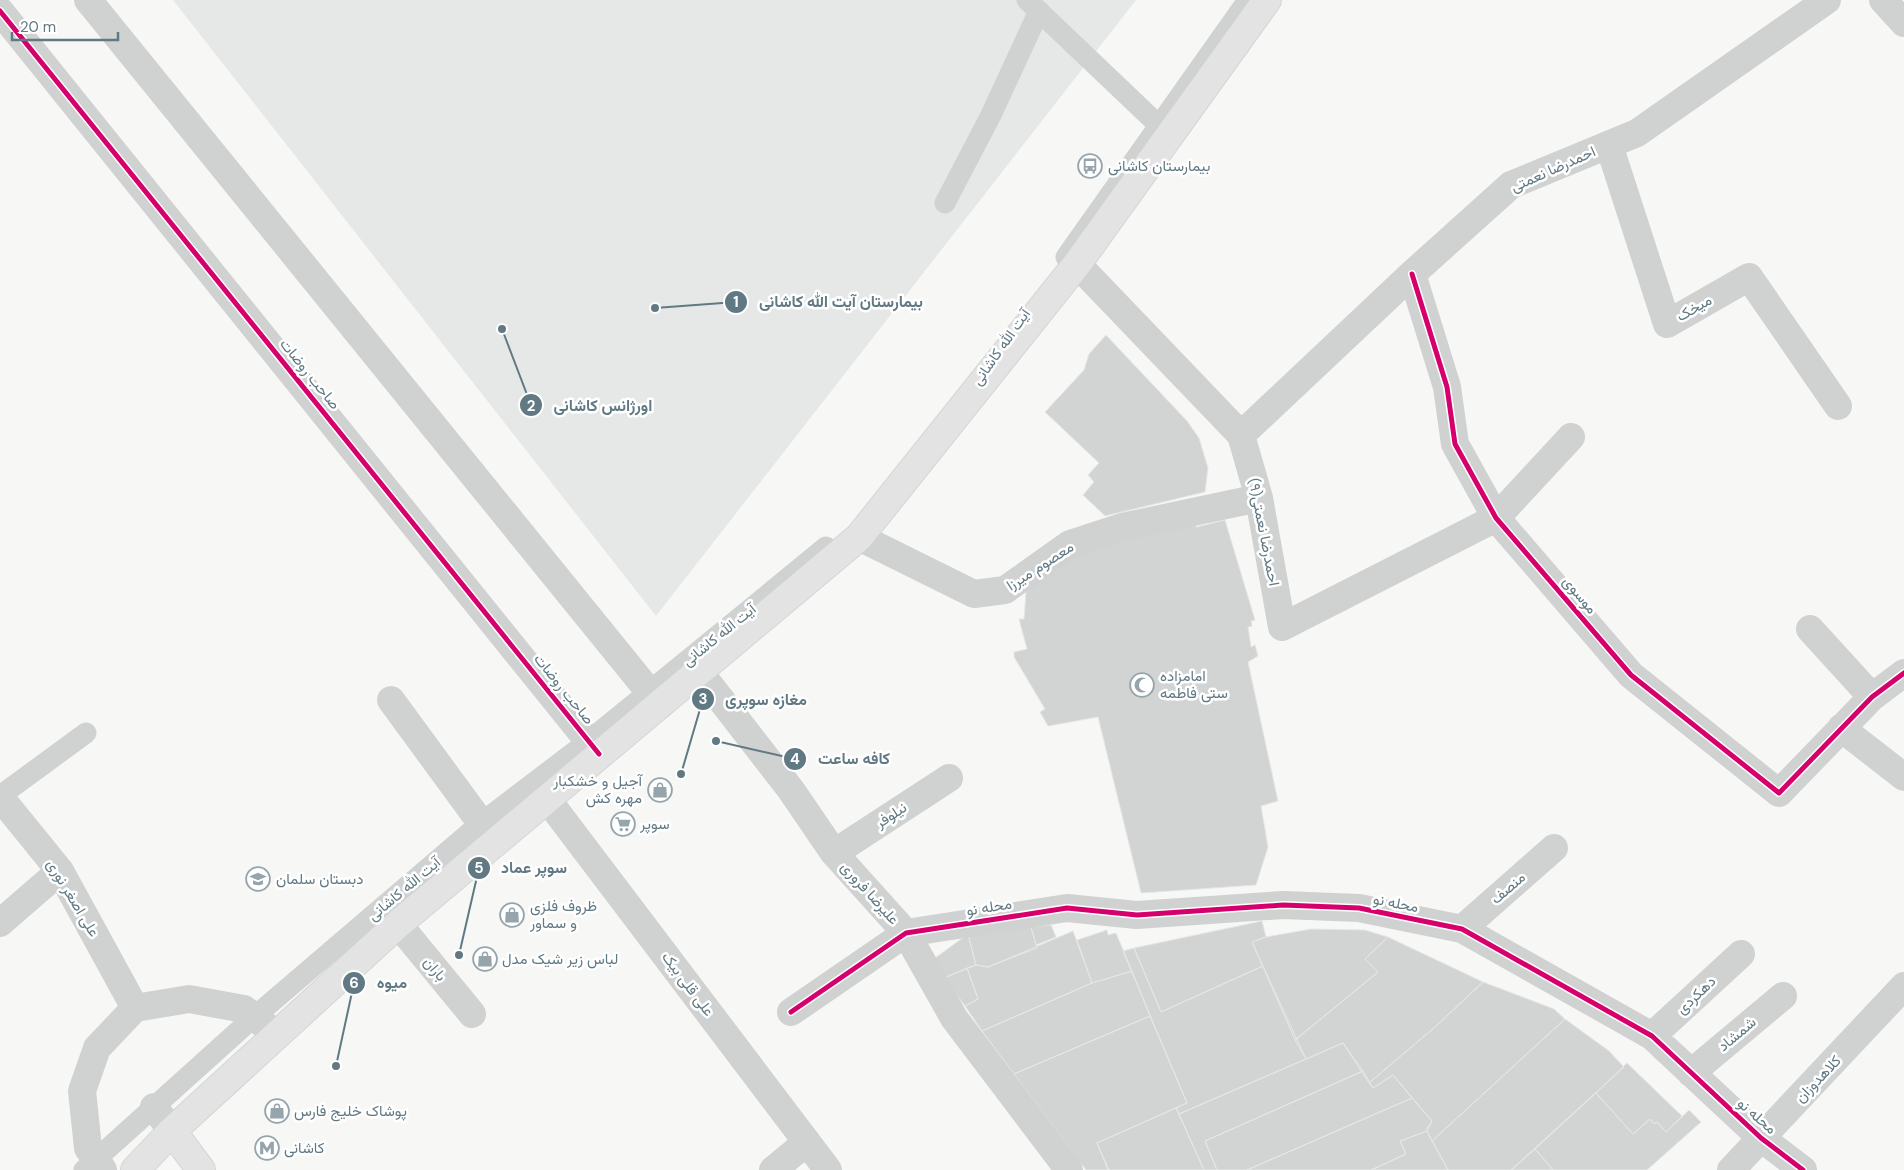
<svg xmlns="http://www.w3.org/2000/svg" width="1904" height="1170" font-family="'DM Sans',Vazirmatn,sans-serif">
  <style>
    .built { fill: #e5e8e7 }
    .building { fill: #d2d4d4; stroke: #e6e6e6 }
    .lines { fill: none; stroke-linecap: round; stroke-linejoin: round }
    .secondary-casing { stroke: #d4d5d5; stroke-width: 30 }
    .service { stroke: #d0d1d1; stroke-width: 21 }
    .minor { stroke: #d0d1d1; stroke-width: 28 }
    .tertiary { stroke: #d0d1d1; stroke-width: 28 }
    .secondary { stroke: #e3e3e3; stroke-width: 28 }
    .cycleway-casing { stroke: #fff; stroke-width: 8 }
    .cycleway { stroke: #d6006c; stroke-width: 5 }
    .labels { text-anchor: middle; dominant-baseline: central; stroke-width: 5; stroke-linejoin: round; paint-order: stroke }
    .poi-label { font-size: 15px; fill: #607983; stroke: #fff; text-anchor: start }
    .street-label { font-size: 15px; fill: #607983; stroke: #fff }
    .leader { fill: none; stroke: #607983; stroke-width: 2 }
    .callout-dot { fill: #607983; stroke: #fff; stroke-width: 2 }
    .mark-label { font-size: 15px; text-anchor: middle; font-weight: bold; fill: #fff }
    .callout-label { font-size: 16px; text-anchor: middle; font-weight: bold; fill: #607983; stroke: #fff; stroke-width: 5; stroke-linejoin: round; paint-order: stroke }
  </style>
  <rect width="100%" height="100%" fill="#f7f7f6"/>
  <path class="built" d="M173 0H1136L656 616Z"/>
  <path class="building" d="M1106 335 1187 421 1199 438 1208 468 1205 492 1105 516 1083 495 1094 482 1088 475 1099 463 1045 412 1084 370 1089 354Z
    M1195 517 1196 527 1225 520 1255 620 1251 621 1252 626 1248 627 1251 647 1255 645 1258 656 1248 662 1278 801 1261 806 1268 847 1256 885 1141 893 1098 717 1048 726 1040 712 1045 709 1014 657V652L1027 649 1019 619H1024L1026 592 1079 546Z
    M1262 921 1266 937 1252 942 1263 966 1161 1012 1134 948Z
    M1051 925 1056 937 1036 945 1031 927Z
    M1031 927 1037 948 988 967 976 965 968 934Z
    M1311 929 1365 930 1388 937 1365 959 1378 972 1295 1040 1252 942 1266 937Z
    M1107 930 1108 935 1116 933 1132 971 1092 983 1077 940Z
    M1073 931 1092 983 982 1031 965 1006 978 999 967 968 976 965 988 967Z
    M968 934 976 965 944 978 931 961Z
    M1388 937 1483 982 1435 1027 1369 1083 1343 1043 1306 1059 1295 1040 1378 972 1365 959Z
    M1134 948 1161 1012 1263 966 1306 1059 1179 1114 1176 1108 1187 1103 1123 951Z
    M967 968 978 999 965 1006 944 978Z
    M1132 971 1150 1016 1014 1074 982 1031 1092 983Z
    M1483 982 1554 1009 1565 1019 1432 1141 1426 1129 1432 1121 1393 1075 1373 1088 1369 1083 1435 1027Z
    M1150 1016 1187 1103 1097 1143 1109 1170H1086L1014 1074Z
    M1565 1019 1609 1051 1624 1067 1511 1170H1448L1432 1141Z
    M1343 1043 1363 1071 1205 1141 1217 1170H1204L1179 1114Z
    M1627 1063 1682 1116 1666 1132 1657 1122 1654 1124 1650 1119 1633 1134 1596 1093Z
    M1363 1071 1373 1088 1393 1075 1412 1098 1247 1170H1217L1205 1141Z
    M1596 1093 1633 1134 1650 1119 1654 1124 1657 1122 1666 1132 1689 1110 1701 1122 1647 1170H1553L1535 1149Z
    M1412 1098 1432 1121 1427 1131 1400 1141 1406 1154 1371 1170H1247Z
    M1176 1108 1204 1170H1108L1097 1143Z
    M1427 1131 1448 1170H1371L1406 1154 1400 1141Z
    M1535 1149 1553 1170H1511Z"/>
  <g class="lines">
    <g class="secondary-casing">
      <path id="secondary" d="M172 1131 201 1170
        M135 1170 172 1131 398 924 859 537 1077 264 1267 0"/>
    </g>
    <path class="service" d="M1027 0 1169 135
      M945 203 991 115 1039 11
      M1066 257 1248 0
      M0 796 86 733
      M84 1170 254 1017 481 823 590 740 826 547"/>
    <path class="minor" d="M1883 0 1904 23
      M1609 145 1667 324 1749 277 1838 406
      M1077 264 1241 435 1259 498 1282 627 1496 518 1571 437
      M1412 274 1447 387 1455 444 1496 518 1631 675 1779 793 1872 697 1904 673
      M1241 435 1412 274 1511 185 1637 133 1827 0
      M859 537 974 594 1005 590 1070 544 1122 527 1259 498
      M1810 629 1872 697
      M698 670 791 790 834 853 906 933 954 1018 1069 1170
      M391 700 495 842
      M1841 728 1904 777
      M0 797 60 871 135 1008
      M547 799 828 1170
      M834 853 949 778
      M0 923 60 871
      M398 924 472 1014
      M1462 929 1554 848
      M791 1012 906 933 1067 908 1137 915 1283 905 1359 908 1462 929 1652 1036 1761 1138 1803 1170
      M1652 1036 1741 954
      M1691 1073 1783 996
      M154 1107 172 1131
      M103 1170 88 1148 82 1091 97 1048 135 1008 189 999 244 1009 276 1034
      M773 1170 807 1142"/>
    <path class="tertiary" d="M88 0 660 705
      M0 11 599 754
      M1731 1170 1904 986"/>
    <use href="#secondary" class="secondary"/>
    <g class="cycleway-casing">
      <path id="cycleway" d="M0 11 599 754
        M1412 274 1447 387 1455 444 1496 518 1631 675 1779 793 1872 697 1904 673
        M791 1012 906 933 1067 908 1137 915 1283 905 1359 908 1462 929 1652 1036 1761 1138 1803 1170"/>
    </g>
    <use href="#cycleway" class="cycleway"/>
  </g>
  <defs>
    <g id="bus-ring" transform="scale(1.25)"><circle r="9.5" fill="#fff" stroke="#95a5ab" stroke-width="1.5"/><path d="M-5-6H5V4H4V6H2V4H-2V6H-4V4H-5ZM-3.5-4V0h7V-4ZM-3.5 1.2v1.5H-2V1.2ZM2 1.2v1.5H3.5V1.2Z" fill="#95a5ab"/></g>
    <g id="mosque-ring" transform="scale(1.25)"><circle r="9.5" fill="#fff" stroke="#95a5ab" stroke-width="1.5"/><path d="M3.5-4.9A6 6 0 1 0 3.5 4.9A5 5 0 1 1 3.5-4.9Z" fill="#95a5ab"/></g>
    <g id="shop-ring" transform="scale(1.25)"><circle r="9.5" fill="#fff" stroke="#95a5ab" stroke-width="1.5"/><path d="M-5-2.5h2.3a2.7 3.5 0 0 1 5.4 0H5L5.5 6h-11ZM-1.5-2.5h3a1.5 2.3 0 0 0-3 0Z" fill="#95a5ab"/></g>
    <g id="supermarket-ring" transform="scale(1.25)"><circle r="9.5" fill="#fff" stroke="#95a5ab" stroke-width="1.5"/><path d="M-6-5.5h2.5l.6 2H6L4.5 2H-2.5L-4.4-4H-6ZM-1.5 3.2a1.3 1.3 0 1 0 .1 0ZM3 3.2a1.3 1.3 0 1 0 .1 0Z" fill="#95a5ab"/></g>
    <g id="school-ring" transform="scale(1.25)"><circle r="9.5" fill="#fff" stroke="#95a5ab" stroke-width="1.5"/><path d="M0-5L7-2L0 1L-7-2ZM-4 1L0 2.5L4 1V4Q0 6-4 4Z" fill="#95a5ab"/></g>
    <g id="metro-ring" transform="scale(1.25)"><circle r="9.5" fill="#fff" stroke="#95a5ab" stroke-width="1.5"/><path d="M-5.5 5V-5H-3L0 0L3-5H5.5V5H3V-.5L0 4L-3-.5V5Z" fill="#95a5ab"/></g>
  </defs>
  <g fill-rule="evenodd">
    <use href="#bus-ring" x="1090" y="166"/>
    <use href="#mosque-ring" x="1142" y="685"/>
    <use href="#shop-ring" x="660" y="790"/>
    <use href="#supermarket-ring" x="623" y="824"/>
    <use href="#school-ring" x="258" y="879"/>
    <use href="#shop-ring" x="512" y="915"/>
    <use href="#shop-ring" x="485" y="959"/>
    <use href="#shop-ring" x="277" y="1111"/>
    <use href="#metro-ring" x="267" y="1148"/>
  </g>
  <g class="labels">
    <g class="poi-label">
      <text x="1108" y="166">بیمارستان کاشانی</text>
      <text x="1160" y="676">امامزاده<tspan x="1160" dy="17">ستی فاطمه</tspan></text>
      <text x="642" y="781" text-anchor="end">آجیل و خشکبار<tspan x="642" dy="17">مهره کش</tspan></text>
      <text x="640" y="824">سوپر</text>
      <text x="276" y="879">دبستان سلمان</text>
      <text x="530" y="906">ظروف فلزی<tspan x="530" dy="17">و سماور</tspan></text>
      <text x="502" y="959">لباس زیر شیک مدل</text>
      <text x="294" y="1111">پوشاک خلیج فارس</text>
      <text x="284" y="1148">کاشانی</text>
    </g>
    <g class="street-label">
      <text transform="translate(1553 169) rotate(-24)">احمدرضا نعمتی</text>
      <text transform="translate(1694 308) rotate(-30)">میخک</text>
      <text transform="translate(1001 347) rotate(-55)">آیت الله کاشانی</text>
      <text transform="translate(310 374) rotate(51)">صاحب روضات</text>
      <text transform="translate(1264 532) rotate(79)">احمدرضا نعمتی(۹)</text>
      <text transform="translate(1040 566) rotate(-33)">معصوم میرزا</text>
      <text transform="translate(1580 595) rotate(50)">موسوی</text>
      <text transform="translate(719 635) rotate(-39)">آیت الله کاشانی</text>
      <text transform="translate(564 689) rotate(51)">صاحب روضات</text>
      <text transform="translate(891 815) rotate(-33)">نیلوفر</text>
      <text transform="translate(1508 888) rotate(-41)">منصف</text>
      <text transform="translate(404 889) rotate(-40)">آیت الله کاشانی</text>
      <text transform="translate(870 893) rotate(48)">علیرضا فروری</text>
      <text transform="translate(73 898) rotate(59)">علی اصغر نوری</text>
      <text transform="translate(1396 903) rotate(11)">محله نو</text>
      <text transform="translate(989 907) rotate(-9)">محله نو</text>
      <text transform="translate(435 969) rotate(50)">باران</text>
      <text transform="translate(688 984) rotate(53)">علی قلی بیک</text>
      <text transform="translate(1696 995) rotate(-43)">دهکردی</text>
      <text transform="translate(1737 1034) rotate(-40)">شمشاد</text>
      <text transform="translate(1818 1079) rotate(-46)">کلاهدوزان</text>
      <text transform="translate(1757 1116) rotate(41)">محله نو</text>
    </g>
  </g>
  <path class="leader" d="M655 308L736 302M502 329L531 405M681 774L703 699M716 741L795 759M459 955L479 868M336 1066L354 983"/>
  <g class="callout-dot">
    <circle cx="655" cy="308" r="5"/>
    <circle cx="502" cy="329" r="5"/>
    <circle cx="681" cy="774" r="5"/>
    <circle cx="716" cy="741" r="5"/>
    <circle cx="459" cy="955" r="5"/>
    <circle cx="336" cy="1066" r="5"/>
    <circle cx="736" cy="302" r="12"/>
    <circle cx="531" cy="405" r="12"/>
    <circle cx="703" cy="699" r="12"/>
    <circle cx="795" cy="759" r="12"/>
    <circle cx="479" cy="868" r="12"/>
    <circle cx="354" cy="983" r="12"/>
  </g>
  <g class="mark-label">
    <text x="736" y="307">1</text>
    <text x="531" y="411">2</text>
    <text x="703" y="704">3</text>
    <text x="795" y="764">4</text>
    <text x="479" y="873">5</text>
    <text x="354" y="988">6</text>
  </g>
  <g class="callout-label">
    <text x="841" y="307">بیمارستان آیت الله کاشانی</text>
    <text x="603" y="411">اورژانس کاشانی</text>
    <text x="766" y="705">مغازه سوپری</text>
    <text x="854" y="764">کافه ساعت</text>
    <text x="534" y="873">سوپر عماد</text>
    <text x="392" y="988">میوه</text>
  </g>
  <path d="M12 32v8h106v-8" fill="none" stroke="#607983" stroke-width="2.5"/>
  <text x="20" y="32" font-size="15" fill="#607983" stroke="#ffffff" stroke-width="4" paint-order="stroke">20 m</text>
</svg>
